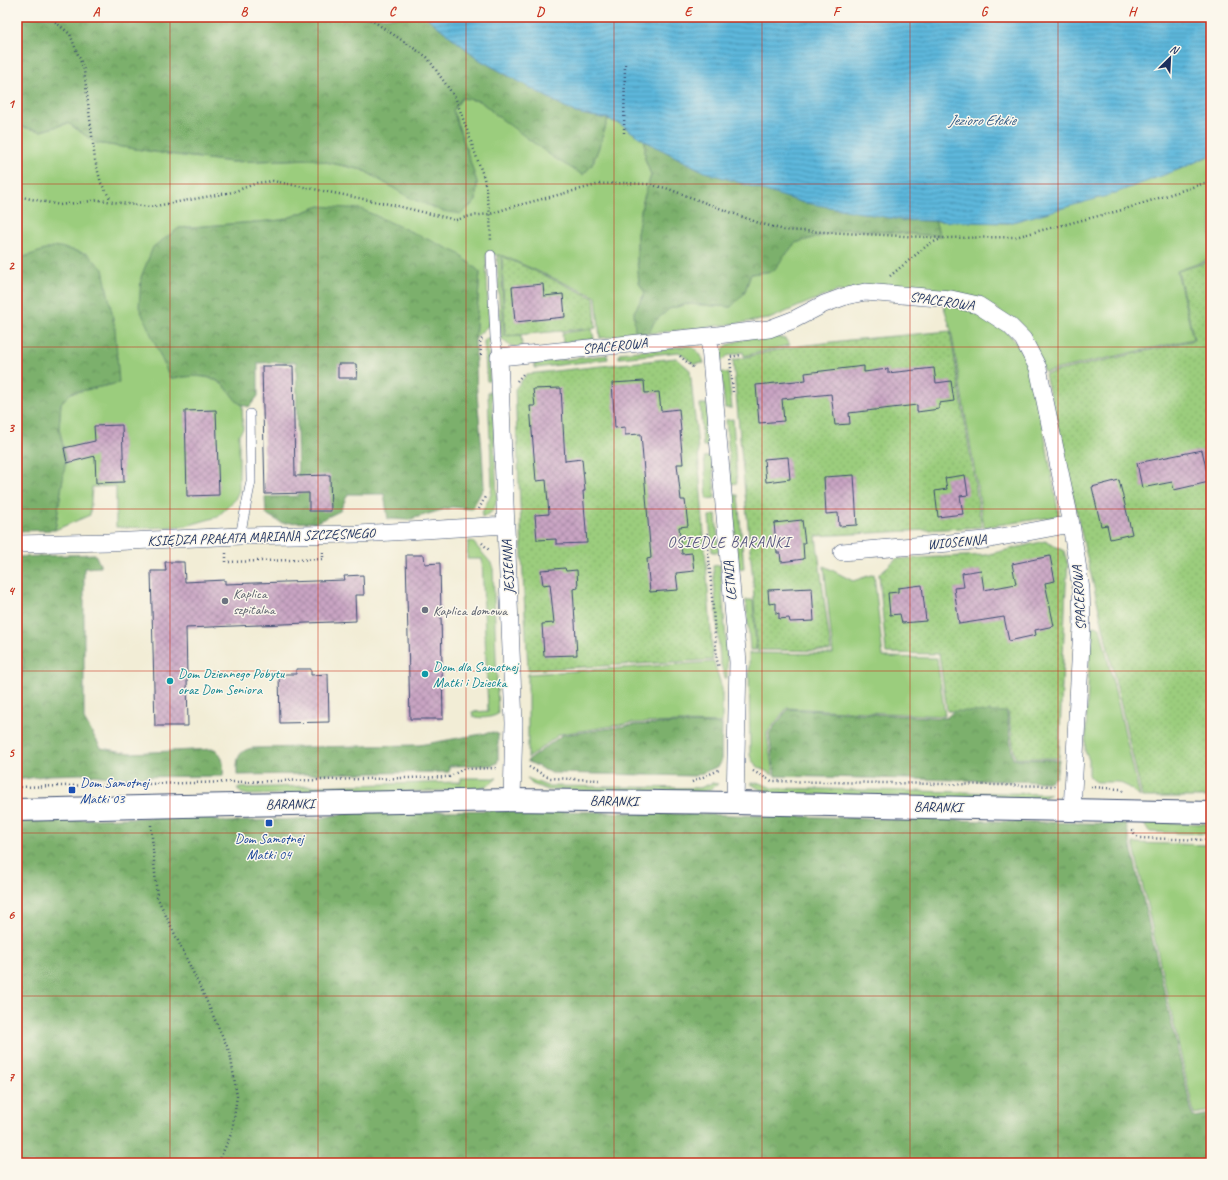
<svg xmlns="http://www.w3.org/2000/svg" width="1228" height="1180" font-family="Caveat,sans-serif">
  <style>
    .grass { fill: #9bcd7d; stroke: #5b7e6e }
    .forest { fill: url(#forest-crowns); stroke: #4c7065 }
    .park { fill: url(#park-dots); stroke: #5b7e6e }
    .water { fill: url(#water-rules); stroke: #3c739c }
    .building { fill: url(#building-cross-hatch) }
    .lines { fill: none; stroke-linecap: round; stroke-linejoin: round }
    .service-casing { stroke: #3b4c70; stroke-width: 10 }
    .minor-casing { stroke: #3b4c70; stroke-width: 18 }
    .tertiary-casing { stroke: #3b4c70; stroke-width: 24 }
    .path { stroke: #3b4c70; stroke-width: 2.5; stroke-dasharray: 1 3; stroke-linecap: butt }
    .service { stroke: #fff; stroke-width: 9 }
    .minor { stroke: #fff; stroke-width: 17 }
    .tertiary { stroke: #fff; stroke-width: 22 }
    .grid { fill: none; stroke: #c8321e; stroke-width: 1; stroke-opacity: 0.55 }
    .worship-dot { fill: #6b7280; stroke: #fbf7ec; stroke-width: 1.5 }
    .culture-dot { fill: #0f9aa8; stroke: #fbf7ec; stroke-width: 1.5 }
    .transit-dot { fill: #1a4fb4; stroke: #fbf7ec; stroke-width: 1.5 }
    .labels { text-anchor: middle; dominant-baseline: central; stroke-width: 3; stroke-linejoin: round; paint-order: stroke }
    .street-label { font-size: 14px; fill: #1b2f5e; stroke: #fbf7ec }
    .worship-label { font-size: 14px; fill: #5b616d; stroke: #fbf7ec; text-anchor: start }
    .culture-label { font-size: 14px; fill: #0d838f; stroke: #fbf7ec; text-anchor: start }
    .transit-label { font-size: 14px; fill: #164399; stroke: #fbf7ec; text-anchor: start }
    .water-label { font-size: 15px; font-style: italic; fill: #2f5884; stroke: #fbf7ec }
    .neighbourhood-label { font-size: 15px; letter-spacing: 1px; fill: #585881; stroke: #fbf7ec }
    .neatline { fill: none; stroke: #c8321e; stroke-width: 1.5 }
    .grid-label { font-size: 13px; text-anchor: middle; font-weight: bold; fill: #c8321e }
  </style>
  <defs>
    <pattern id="forest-crowns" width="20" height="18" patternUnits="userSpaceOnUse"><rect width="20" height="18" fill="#7cb06c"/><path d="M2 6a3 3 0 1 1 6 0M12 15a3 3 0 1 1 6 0" fill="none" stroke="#65905c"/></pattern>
    <pattern id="park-dots" width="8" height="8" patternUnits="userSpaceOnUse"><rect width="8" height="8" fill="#9bcd7d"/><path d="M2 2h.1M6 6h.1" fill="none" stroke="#85b06e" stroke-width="1.8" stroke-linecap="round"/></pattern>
    <pattern id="water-rules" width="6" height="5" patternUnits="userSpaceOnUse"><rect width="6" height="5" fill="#5db7db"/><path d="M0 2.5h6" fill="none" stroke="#4c95b5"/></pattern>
    <pattern id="building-cross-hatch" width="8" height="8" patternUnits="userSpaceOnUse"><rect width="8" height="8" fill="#c9a4c3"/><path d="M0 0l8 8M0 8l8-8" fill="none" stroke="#a286a2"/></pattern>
  </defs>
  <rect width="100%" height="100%" fill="#fbf7ec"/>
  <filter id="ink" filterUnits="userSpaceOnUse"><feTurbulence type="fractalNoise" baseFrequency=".025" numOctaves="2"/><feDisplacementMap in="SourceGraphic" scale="8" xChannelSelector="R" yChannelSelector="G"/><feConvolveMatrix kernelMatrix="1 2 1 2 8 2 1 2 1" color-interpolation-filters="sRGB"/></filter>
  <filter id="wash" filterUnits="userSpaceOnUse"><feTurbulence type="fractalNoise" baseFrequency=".012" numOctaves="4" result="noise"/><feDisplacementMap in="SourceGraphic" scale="16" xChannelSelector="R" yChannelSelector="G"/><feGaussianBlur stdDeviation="0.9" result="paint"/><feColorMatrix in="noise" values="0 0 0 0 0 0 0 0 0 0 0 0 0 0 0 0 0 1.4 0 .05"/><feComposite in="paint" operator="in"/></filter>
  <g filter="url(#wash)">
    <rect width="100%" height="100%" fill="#f2edd6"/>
    <path class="grass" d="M462 98 480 101 500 118 592 165 599 147 608 119 620 124 645 141V159L651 175 643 201 637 233V260L639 283 645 293 634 312 649 333 654 322 669 309 687 304 731 307 744 294 751 274 773 271 795 243 847 229 940 236 935 221 1009 223 1180 169 1211 155V259L1177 271 1193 339 1045 372 997 308 838 291 809 302 769 319 694 329 600 338 596 297 501 255 504 336 521 335 522 347C513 348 506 345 501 337L497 256 500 255H486L489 325 478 335 475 340 480 272 320 206 282 220 179 228 170 378C189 377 210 372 225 387 231 393 234 400 242 405L243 429 239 434V491L234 501 217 517 186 526 149 528 116 527V486L92 487 90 515 55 530 66 459 59 428 61 403 71 393 119 383 24 257 17 262V126L41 131 69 123 96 143 168 154 231 162 312 159 363 170 412 199 476 201 477 182 453 110Z
      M943 304 964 307 1005 329 1021 349 1034 376 1059 516 984 527 951 330Z
      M592 329 594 339 563 343 562 333Z
      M769 335 785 339 790 345 744 356 743 352 727 356 721 362C721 356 721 351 725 347 733 340 758 336 769 335Z
      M489 337 488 345 490 381H487L484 343V340Z
      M690 346C698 350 701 354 704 363L694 364 679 352 619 358V353Z
      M607 355 608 359 535 368 534 363Z
      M721 372 728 373 732 408H725Z
      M488 392H492L497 500C494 510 492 514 482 517V513L491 494 492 485Z
      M700 404H707L710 446H703Z
      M733 419 737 483 731 484 726 420Z
      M712 456 715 498 707 499 704 457Z
      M732 495H738L744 568 738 569Z
      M716 515 719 552H712L709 516Z
      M472 541 491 563 493 567 498 714C491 718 480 719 473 716L472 712 488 711 482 559H467L468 542Z
      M720 565 727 652V678H725L720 661 713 566Z
      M824 566 853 581 874 574 883 657 937 658 945 716 787 708 767 733 773 775C763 769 753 767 750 755L749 653 833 654Z
      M746 600H753L756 650H750Z
      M1091 626 1100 627 1140 797 1129 787 1118 782H1096L1089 776V760L1085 751Z
      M17 650 24 660 22 679 17 684Z
      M714 662 722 688V723L681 722 632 723 560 734 528 758V674Z
      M461 778H497C491 785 484 787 476 790L248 795 241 793 237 788 461 782Z
      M527 778 547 786 700 788 712 783 718 784 711 789 703 792 548 790 532 784Z
      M750 783H760L772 788 1051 794 1041 799 774 794C764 792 758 789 750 783Z
      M1144 822 1211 824V834L1150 832 1146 828Z
      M1133 843 1211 845V1111L1194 1114Z"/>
    <path class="forest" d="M17 17H426L480 60 576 113 608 119 599 147 592 165 583 175 554 158 500 118 480 101 462 98 453 110 477 182 476 201 461 214 442 211 412 199 363 170 312 159 231 162 168 154 96 143 68 123 41 131 17 126Z
      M645 141 705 172 901 220 935 221 940 236 847 229 795 243 773 271 751 274 744 294 731 307 687 304 669 309 654 322 649 333 635 334 634 312 645 293 639 283 637 260V233L643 201 651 175 645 159Z
      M320 206 361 209 458 253 480 272 475 340 477 394 482 451 484 487 472 509 452 507 408 520 388 519 384 494H348L340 511 317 522 282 523 266 514 265 497 298 496 296 362 258 363V396L249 407C235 403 236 400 228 390 213 371 191 377 170 378L139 307 141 277 153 247 179 228 282 220Z
      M56 246 88 254 103 269 115 328 119 383 71 393 61 403 59 428 66 459 55 530 17 531V262L24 257Z
      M95 554 101 567 84 568V719L101 748 130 753 215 749C224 757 224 765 223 776L111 777 81 774 50 775 17 780V684L22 678 24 660 17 650V557Z
      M1001 669 1013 759 1059 760 1056 777 1048 782 775 776 769 733 788 709 946 718Z
      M681 723 722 724 721 762 719 766 695 776 551 773 527 761 562 735 633 725Z
      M493 732 498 734V760L497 763 493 765 449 766V772L237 775C237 761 236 751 253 748L419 745Z
      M514 810 1126 824 1193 1117 1211 1114V1163H17V821L205 816 226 822 321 818 351 812Z"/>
    <path class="park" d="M502 256 594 298 596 328 505 336Z
      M1211 261V797H1142L1045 374 1194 340 1178 271Z
      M950 331 982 527 816 536 831 651 757 650 753 582 733 360 791 347 849 340Z
      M676 358 690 370 697 438 713 660 528 670 523 576 515 389 527 374Z
      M1045 541 1064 551 1068 565 1066 587 1059 758H1015L1008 712 947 711 939 654 886 653 879 574 896 559 985 555Z"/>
    <path class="water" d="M426 17H1211V155L1180 169 1110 195 1009 223 901 220 801 202 705 172 645 141 620 124 608 119 576 113 480 60Z"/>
    <g id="blocks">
      <path class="building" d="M543 284 544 296 563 294 565 317 515 322 512 287Z
        M338 364H356L357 378H338Z
        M262 366H293L295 476 330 475 331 511H309V493L265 494Z
        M864 366V372L888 369V373L934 368 936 383 951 381 954 401 939 403V409L917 412V405L849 413 850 424 835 425 831 394 782 399 784 421 759 423 756 385 806 380 805 373Z
        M644 381 645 393 659 392 661 411 679 409 681 431H680L683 464H677L681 500H685L688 526 679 527 682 554 692 553 694 571 676 573 678 590 650 592 647 559 651 558 641 434 625 435V427L615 428 612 383Z
        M561 388 565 461 582 459 585 491H583L587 543 556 544V539L537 540 535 515 549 514 546 480 536 481 530 406H535L533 389Z
        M216 410 219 495 187 496 185 411Z
        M122 425 124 482 96 483 95 456 67 463 64 448 95 441 94 426Z
        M1202 450 1209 482 1174 490 1172 482 1142 488 1137 463Z
        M788 457 790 479 766 482 764 459Z
        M854 475 857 525 839 526 838 513 826 514 824 477Z
        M965 475 968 495 960 496 963 514 938 517 935 491 947 489 945 478Z
        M1119 480 1132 534 1110 539 1107 525 1101 526 1092 487Z
        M802 520 805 543H803L804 559 781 562 780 553H777L774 523Z
        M406 555H424L425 564 440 563 443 719H410Z
        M1050 556 1055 581 1045 583 1054 626 1035 630 1036 635 1009 641 1004 617 959 624 954 588 964 587 962 573 981 570 984 590 1016 584 1012 564Z
        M165 562H184L185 582 225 580V584L345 580 344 576 363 575 364 595H355L356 621 186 628 188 726H155L151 571H166Z
        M565 568 566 571 577 570 578 588 573 589 577 655 544 656 542 624 554 623 550 584 543 585 541 570Z
        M922 585 926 621 902 623 900 614 890 615 888 593 898 592V588Z
        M812 588 814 621 790 622 789 618 779 619V613L776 614V603L769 604 768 590Z
        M296 669H311V675L328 674 329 722 280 723 279 674H296Z"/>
    </g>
  </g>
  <g filter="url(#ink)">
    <use href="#blocks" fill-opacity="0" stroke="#3b4c70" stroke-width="1"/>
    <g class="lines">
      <g class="service-casing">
        <path id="service" d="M491 255 495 338 499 357
          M240 536 251 481 250 414"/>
      </g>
      <g class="minor-casing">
        <path id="minor" d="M709 336 738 662 735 803
          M17 544 108 542 240 536 359 534 506 525
          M842 552 985 540 1071 524
          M512 800 514 723 499 357 709 336 769 329 793 320 824 304 846 296 865 292 951 299 978 305 1009 325 1023 339 1038 368 1071 524 1081 589 1082 626 1072 810"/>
      </g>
      <g class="tertiary-casing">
        <path id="tertiary" d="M17 810 183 806 512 800 735 803 1211 813"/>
      </g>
      <path class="path" d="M49 17 70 34 84 70 95 160 101 183 111 200
        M367 17 427 57 456 99 484 178 490 214 491 242
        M624 133 625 62
        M17 196 60 205 99 200 150 207 233 192 257 183 273 181 389 204 456 220 470 216 490 214 511 207 600 184 624 183 647 184 666 188 759 223 784 230 943 238 1015 237 1122 210 1211 181
        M890 276 929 244 941 239
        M481 355 480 341 482 339
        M680 356 695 369
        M517 381 524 373
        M733 392 730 357 741 355
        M479 509 486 495
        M707 533 717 660 719 668
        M482 543 490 551
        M226 553V562L323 559V551
        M529 767 550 778 599 780
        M753 771 772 781 1056 786
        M692 782 719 770
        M17 787 449 777 463 769 496 768
        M1091 787 1120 789 1123 791
        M151 825 157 897 202 991 230 1053 237 1096 232 1132 218 1163
        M1133 830 1134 834 1138 838 1211 840"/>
      <use href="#service" class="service"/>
      <use href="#minor" class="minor"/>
      <use href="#tertiary" class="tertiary"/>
    </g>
  </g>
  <path class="grid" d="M170 17V1163M318 17V1163M466 17V1163M614 17V1163M762 17V1163M910 17V1163M1058 17V1163M17 184H1211M17 347H1211M17 509H1211M17 671H1211M17 833H1211M17 996H1211"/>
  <g class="worship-dot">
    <circle cx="225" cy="601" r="4"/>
    <circle cx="425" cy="610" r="4"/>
  </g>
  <g class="culture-dot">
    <circle cx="425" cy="674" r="4"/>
    <circle cx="170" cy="681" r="4"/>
  </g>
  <g class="transit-dot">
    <rect x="68" y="786" width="8" height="8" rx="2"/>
    <rect x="265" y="819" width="8" height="8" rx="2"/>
  </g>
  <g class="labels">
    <g class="street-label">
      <text transform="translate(942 301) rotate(8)">SPACEROWA</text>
      <text transform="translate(615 346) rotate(-6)">SPACEROWA</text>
      <text transform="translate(261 537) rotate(-2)">KSIĘDZA PRAŁATA MARIANA SZCZĘSNEGO</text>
      <text transform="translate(957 542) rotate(-5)">WIOSENNA</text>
      <text transform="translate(508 567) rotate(-93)">JESIENNA</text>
      <text transform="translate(730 581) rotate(-95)">LETNIA</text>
      <text transform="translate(1079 598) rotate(-94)">SPACEROWA</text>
      <text transform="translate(614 801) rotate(1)">BARANKI</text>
      <text transform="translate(290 804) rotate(-1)">BARANKI</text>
      <text transform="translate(938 807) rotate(1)">BARANKI</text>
    </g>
    <g class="worship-label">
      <text x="233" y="593">Kaplica<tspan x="233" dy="16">szpitalna</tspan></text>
      <text x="433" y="610">Kaplica domowa</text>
    </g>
    <g class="culture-label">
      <text x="433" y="666">Dom dla Samotnej<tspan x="433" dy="16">Matki i Dziecka</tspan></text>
      <text x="178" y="673">Dom Dziennego Pobytu<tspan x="178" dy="16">oraz Dom Seniora</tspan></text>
    </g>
    <g class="transit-label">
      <text x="80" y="782">Dom Samotnej<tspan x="80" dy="16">Matki 03</tspan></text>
      <text x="269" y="838" text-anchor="middle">Dom Samotnej<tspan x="269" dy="16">Matki 04</tspan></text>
    </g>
    <g class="water-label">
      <text x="982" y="120">Jezioro Ełckie</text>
    </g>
    <g class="neighbourhood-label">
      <text x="729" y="542">OSIEDLE BARANKI</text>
    </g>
  </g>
  <rect width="1228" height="1180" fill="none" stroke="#fbf7ec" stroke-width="44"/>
  <g transform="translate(1170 58) rotate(24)" stroke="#fbf7ec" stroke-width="3" paint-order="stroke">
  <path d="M0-3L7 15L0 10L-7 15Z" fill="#1b2f5e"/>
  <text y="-6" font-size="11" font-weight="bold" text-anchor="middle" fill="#1b2f5e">N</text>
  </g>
  <rect x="22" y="22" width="1184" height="1136" class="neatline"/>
  <g class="grid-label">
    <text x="96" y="16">A</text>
    <text x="244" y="16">B</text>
    <text x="392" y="16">C</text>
    <text x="540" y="16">D</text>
    <text x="688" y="16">E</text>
    <text x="836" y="16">F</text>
    <text x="984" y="16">G</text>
    <text x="1132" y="16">H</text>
    <text x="11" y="108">1</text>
    <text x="11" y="270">2</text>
    <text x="11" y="432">3</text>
    <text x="11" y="595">4</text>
    <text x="11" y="757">5</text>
    <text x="11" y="919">6</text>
    <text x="11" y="1081">7</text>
  </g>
</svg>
